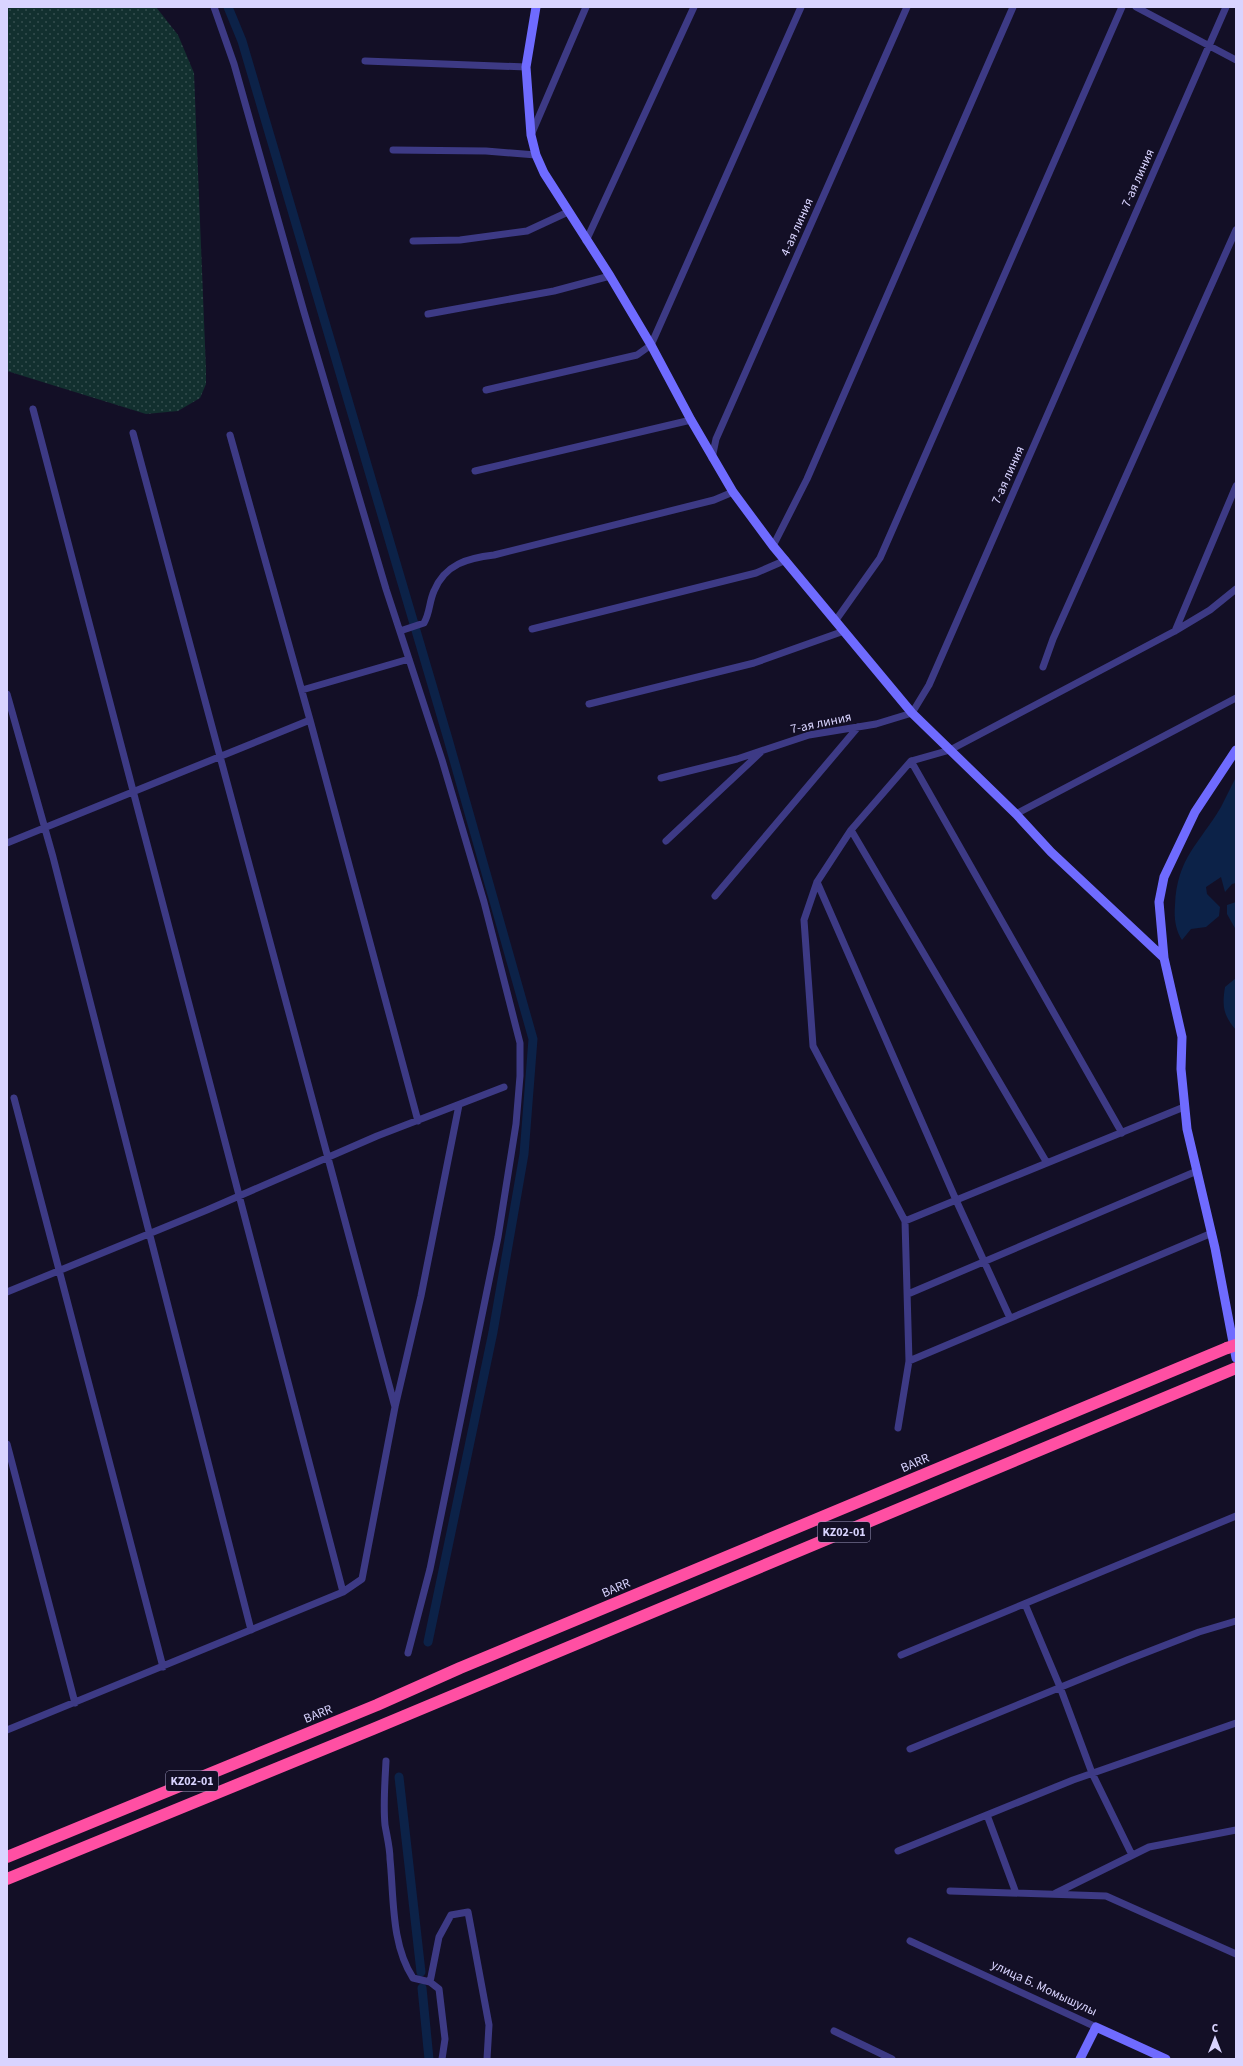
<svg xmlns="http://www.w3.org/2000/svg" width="1243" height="2066" font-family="'Source Sans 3',sans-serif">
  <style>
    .grass { fill: url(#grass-dots) }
    .water { fill: #0c2248 }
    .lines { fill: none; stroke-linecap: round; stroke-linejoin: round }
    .canal { stroke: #0c2248; stroke-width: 9 }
    .street { stroke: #3d3a85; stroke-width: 7 }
    .secondary { stroke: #6f6bff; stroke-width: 9 }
    .highway { stroke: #ff4fa3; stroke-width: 12 }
    .highway-bridge { stroke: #ff4fa3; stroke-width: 12 }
    .labels { text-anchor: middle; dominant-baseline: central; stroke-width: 3.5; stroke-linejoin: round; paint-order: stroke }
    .shield { fill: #130f26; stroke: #9e99be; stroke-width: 1 }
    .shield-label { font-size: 12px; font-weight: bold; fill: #d9d4ff }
    .street-label { font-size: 13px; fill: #d9d4ff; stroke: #130f26 }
  </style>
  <defs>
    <pattern id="grass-dots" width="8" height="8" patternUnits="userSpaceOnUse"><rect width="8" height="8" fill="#12302f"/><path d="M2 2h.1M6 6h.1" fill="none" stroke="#344d4e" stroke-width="1.8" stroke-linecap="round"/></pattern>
  </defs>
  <rect width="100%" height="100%" fill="#130f26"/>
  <path class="grass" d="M7 7H156L178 35 194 73 206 370V384L200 398 178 411 146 414 7 371Z"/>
  <path class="water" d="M1236 777V883L1232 884 1225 892 1221 877 1206 887 1207 894 1220 907 1219 916 1206 927 1191 929 1182 940C1175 929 1174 917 1175 905 1177 858 1199 844 1221 807 1226 797 1231 787 1236 777Z
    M1236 902V930L1227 914V905Z
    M1236 978V1030C1223 1015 1222 1006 1225 987Z"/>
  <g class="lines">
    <path class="canal" d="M228 7 242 41 448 739 533 1039 524 1154 493 1332 428 1642
      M399 1777 421 1972
      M422 1988 429 2059"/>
    <path class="street" d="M214 7 234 64 304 312 386 589 442 760 484 902 520 1043V1076L516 1124 498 1237 430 1569 408 1653
      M1136 7 1236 60
      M365 61 526 67
      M531 135 586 7
      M393 150 486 151 536 155
      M413 241 460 240 527 231 568 212
      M586 241 694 7
      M428 314 554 291 610 276
      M486 390 637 355 651 345 801 7
      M33 409 343 1592
      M133 433 395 1407
      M230 435 310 720 418 1121
      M712 458 716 439 907 7
      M475 471 691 420
      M773 546 807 479 1013 7
      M836 620 880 558 1122 7
      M532 629 756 573 786 560
      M400 631 424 623C430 613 429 602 434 591 445 564 468 558 494 555L714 500 733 492
      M1175 631 1236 486
      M1043 667 1053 639 1236 230
      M302 690 409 659
      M7 694 53 857 251 1630
      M589 704 754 663 844 631
      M911 761 1122 1133
      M661 778 737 759 809 735 876 724 912 713 929 685 1226 7
      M1016 814 1236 698
      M851 830 1047 1163
      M666 841 761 752
      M7 843 310 720
      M817 882 956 1200 1010 1318
      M715 896 858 727
      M14 1098 163 1667
      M905 1221 1184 1107
      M7 1292 207 1210 377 1136 504 1087
      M908 1294 1197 1171
      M909 1361 1212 1233
      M898 1428 909 1361 905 1221 813 1046 804 920 817 882 851 830 911 761 950 750 1175 631 1210 610 1236 589
      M7 1444 75 1703
      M1025 1604 1060 1687 1092 1773 1132 1855
      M901 1655 1236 1516
      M7 1730 343 1592 362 1579 395 1407 421 1296 459 1105
      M910 1749 1127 1660 1199 1632 1236 1621
      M386 1761C385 1782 383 1804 385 1825 387 1837 390 1848 390 1859 394 1898 391 1944 413 1978L430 1982 439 1989 445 2039 442 2059
      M987 1815 1016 1893
      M898 1851 1073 1780 1236 1723
      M950 1891 1106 1896 1236 1954
      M1056 1893 1149 1847 1236 1830
      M910 1941 1096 2027
      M430 1982 439 1937 451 1915 468 1912 489 2025 487 2059
      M834 2031 892 2059"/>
    <path class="secondary" d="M536 7 526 67 531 135 536 155 544 173 610 276 651 345 691 420 733 492 773 546 912 713 1016 814 1051 852 1164 958
      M1236 750 1195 812 1164 877 1159 902 1164 958 1182 1037 1181 1069 1187 1129 1215 1248 1236 1358
      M1080 2059 1096 2027 1166 2059"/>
    <path class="highway" d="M7 1857 377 1705 460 1668 1227 1348
      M7 1879 373 1729 1236 1368"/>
    <path class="highway-bridge" d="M1227 1348 1236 1345"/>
  </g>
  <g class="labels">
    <g class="shield">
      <rect x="818" y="1522" width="52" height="20" rx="3"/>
      <rect x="166" y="1771" width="52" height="20" rx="3"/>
    </g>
    <g class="shield-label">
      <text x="844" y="1532">KZ02-01</text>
      <text x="192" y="1781">KZ02-01</text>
    </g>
    <g class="street-label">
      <text transform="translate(1138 178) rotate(-66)">7-ая линия</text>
      <text transform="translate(797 227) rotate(-66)">4-ая линия</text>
      <text transform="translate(1008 475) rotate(-66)">7-ая линия</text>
      <text transform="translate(821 723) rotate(-12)">7-ая линия</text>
      <text transform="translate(915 1463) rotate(-23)">BARR</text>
      <text transform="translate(616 1588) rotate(-23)">BARR</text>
      <text transform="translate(318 1714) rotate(-22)">BARR</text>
      <text transform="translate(1044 1988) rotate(25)">улица Б. Момышулы</text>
    </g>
  </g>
  <rect width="1243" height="2066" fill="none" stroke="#d9d4ff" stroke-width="16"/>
  <g transform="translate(1215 2038)" stroke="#130f26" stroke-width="3" paint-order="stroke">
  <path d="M0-3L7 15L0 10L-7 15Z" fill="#d9d4ff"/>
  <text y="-6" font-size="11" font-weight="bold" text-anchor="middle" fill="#d9d4ff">С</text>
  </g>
</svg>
